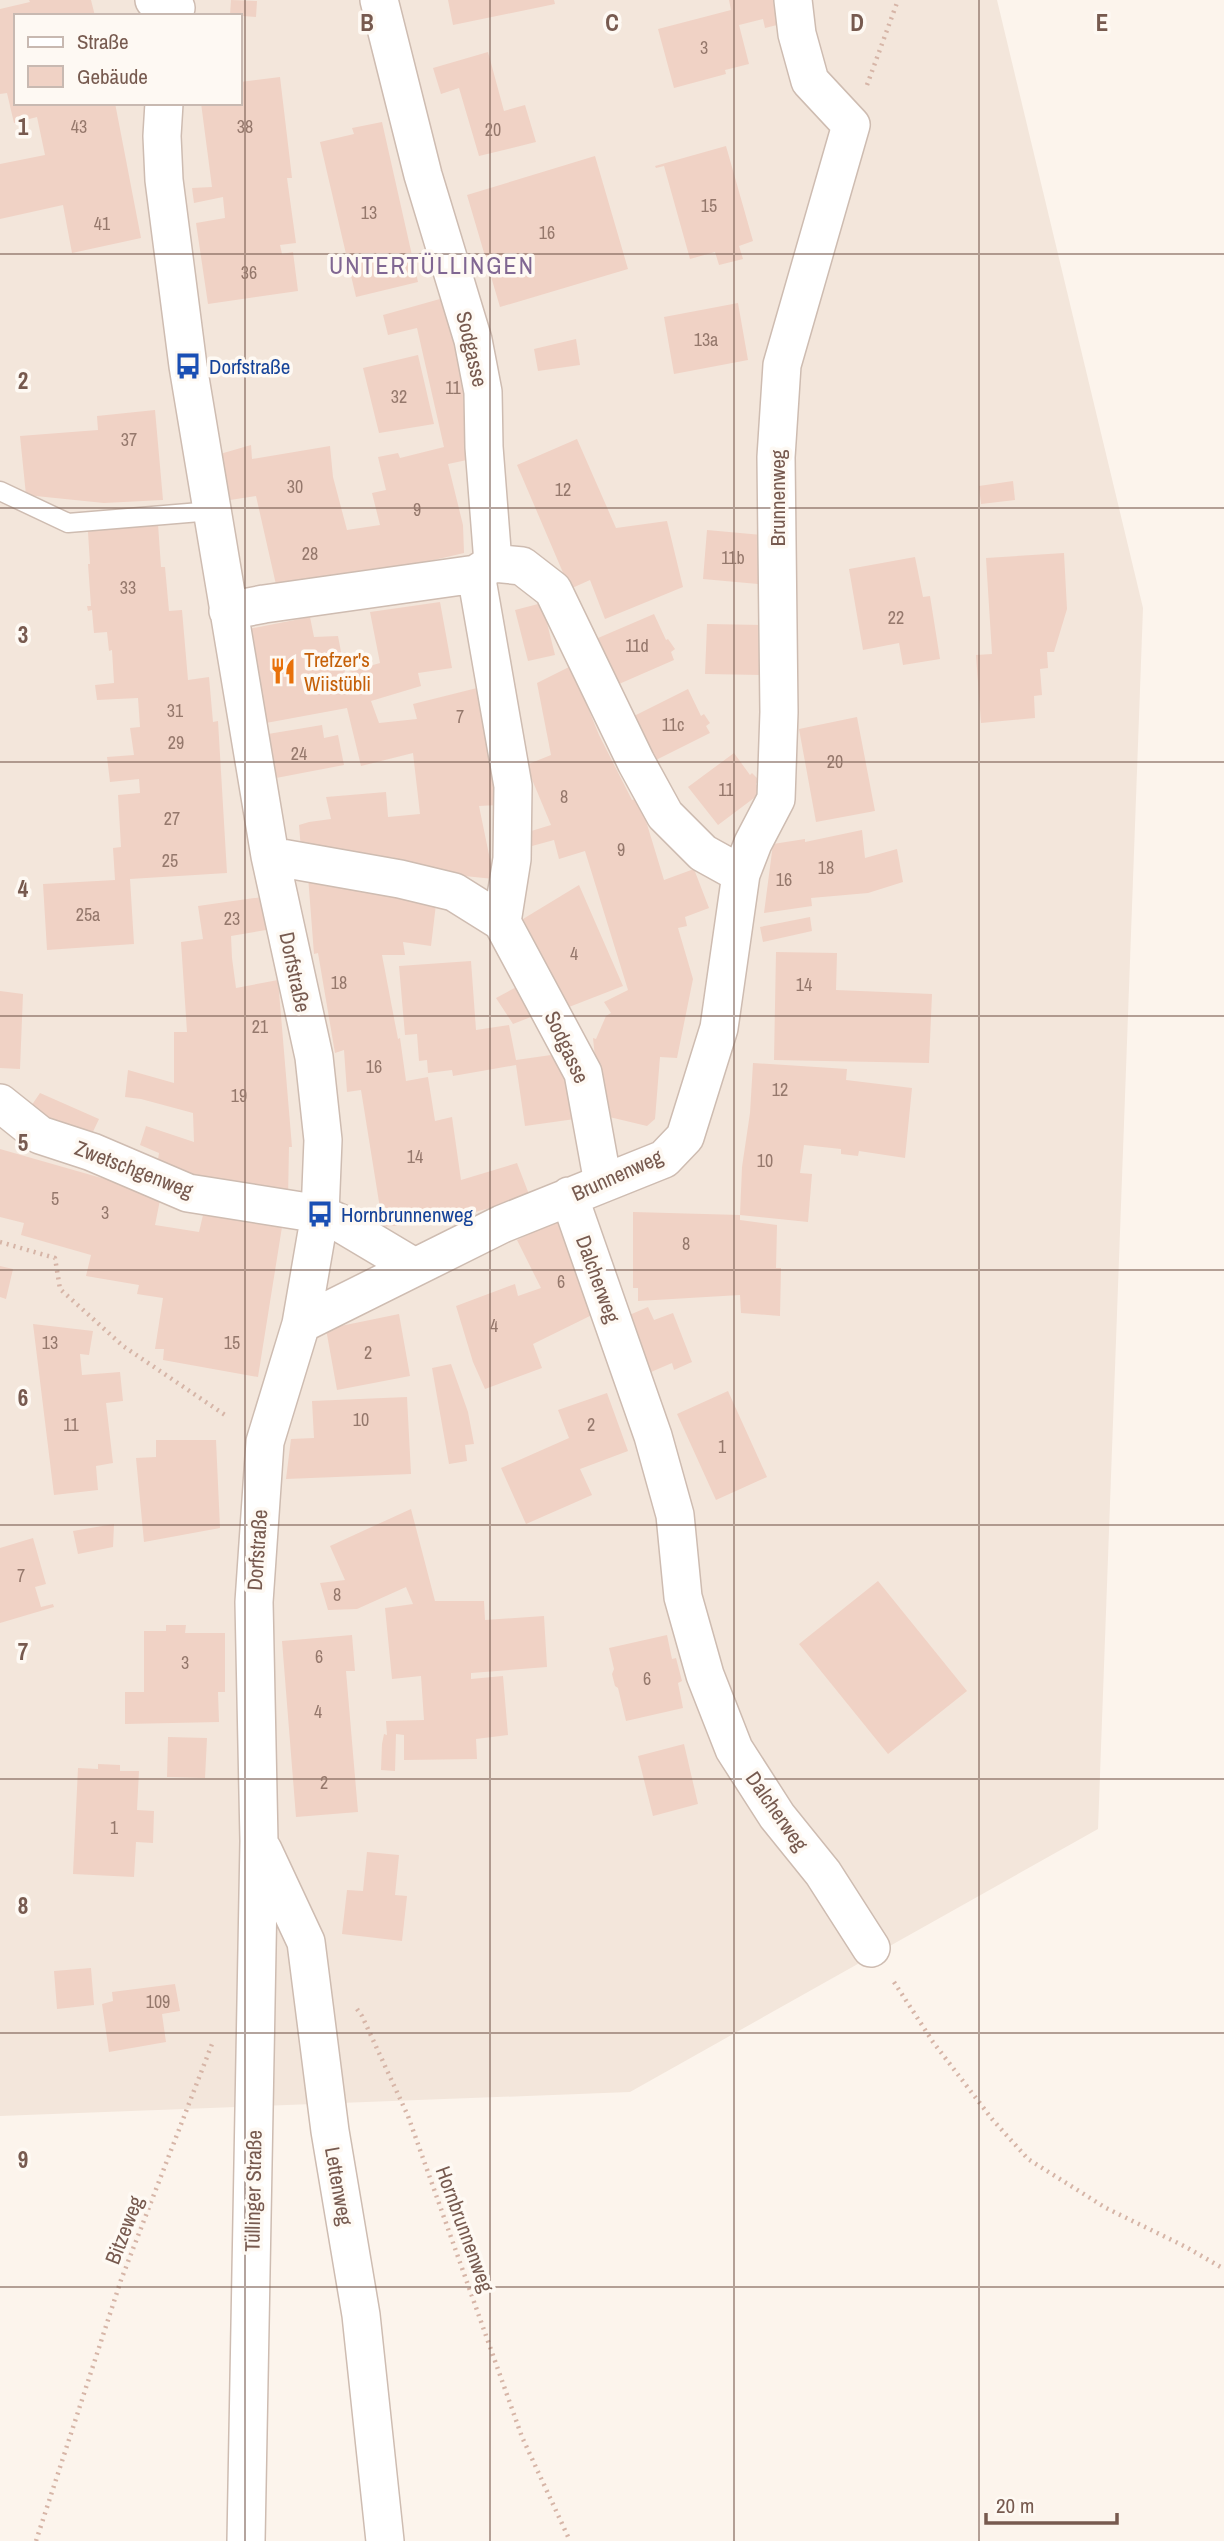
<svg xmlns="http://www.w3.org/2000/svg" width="1224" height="2541" font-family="'Archivo Narrow',sans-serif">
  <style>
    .residential { fill: #f3e6db; fill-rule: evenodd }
    .building { fill: #f0d2c5 }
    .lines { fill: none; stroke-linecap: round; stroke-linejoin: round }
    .lane-casing { stroke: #cebcb1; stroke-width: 21 }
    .street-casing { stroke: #cebcb1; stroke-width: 40 }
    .path { stroke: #d6b5a7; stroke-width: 4.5; stroke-dasharray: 2 5; stroke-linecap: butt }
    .lane { stroke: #fff; stroke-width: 18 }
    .street { stroke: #fff; stroke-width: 37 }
    .grid { fill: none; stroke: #775a4f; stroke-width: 2; stroke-opacity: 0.55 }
    .labels { text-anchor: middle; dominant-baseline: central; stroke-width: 7; stroke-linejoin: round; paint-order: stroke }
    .number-label { font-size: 18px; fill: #95786c }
    .street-label { font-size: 21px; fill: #775a4f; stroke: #fef9f3 }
    .transit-label { font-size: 21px; fill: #164399; stroke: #fef9f3; text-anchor: start }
    .food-label { font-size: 21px; fill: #c56008; stroke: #fef9f3; text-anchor: start }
    .quarter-label { font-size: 24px; letter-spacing: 2px; fill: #806792; stroke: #fef9f3 }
    .grid-label { font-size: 23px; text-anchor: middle; font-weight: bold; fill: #775a4f; stroke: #fef9f3; stroke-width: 7; stroke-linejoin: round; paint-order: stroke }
  </style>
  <rect width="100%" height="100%" fill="#fcf4ec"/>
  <path class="residential" d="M0 0H997L1143 608 1098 1829 630 2092 0 2116ZM16 16H240V103H16Z"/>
  <path class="building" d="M29 0H91L95 16H16V103H115L141 238 72 253 63 205 0 219V164L45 155 37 117 14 123 7 93 0 94V9L30 2Z
    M231 0 257 1 256 17 230 15Z
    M448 0H554L555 4 453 25Z
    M729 0H786L789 22 765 28 763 19 739 25 749 64 725 70 726 74 674 88 658 29 731 10Z
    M488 52 504 111 525 105 536 142 479 156 459 88 441 94 433 68Z
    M280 77 292 178H287L296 243 280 245 282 254 293 252 298 291 208 304 196 223 225 218 223 197 194 203 192 188 212 187 201 103H240V82Z
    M382 122 418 282 356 297 320 142 354 134 352 128Z
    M726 146 753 241 739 246 743 259 719 265 715 252 690 259 664 166 656 168 655 166Z
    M595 156 628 269 500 307 467 195Z
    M447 297 472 405 467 460 448 464 463 525 464 553 391 570 277 589 256 496 230 500 220 454 251 445 252 459 330 446 333 477 347 530 380 525 372 493 386 490 378 457 398 453 400 458 444 447 417 328 388 335 383 315Z
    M738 303 748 360 674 374 664 317Z
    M576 339 580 365 538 371 534 349Z
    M418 355 434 424 379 433 363 368Z
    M155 410 163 500 104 503 26 495 20 436 98 430 97 416Z
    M577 439 616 528 667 521 683 587 605 619 590 580 570 589 517 465Z
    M1013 481 1015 500 981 504 979 486Z
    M158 524 161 567H165L169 611 182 610 188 680 209 677 213 722 218 721 227 873 130 879 134 944 47 950 43 884 115 880 113 848 121 847 118 795 140 793 139 779 110 782 107 757 134 755 130 728 140 727 138 698 97 700 95 685 114 683 112 650 109 651 107 632 94 633 92 610 88 611 87 606H91L88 564H90L88 532H82V529Z
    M707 530 762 535 758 584 703 579Z
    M1064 553 1067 609 1054 652H1047L1048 668 1040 669 1042 695 1034 696 1035 718 981 723 976 655 992 654 986 558Z
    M915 557 923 597 930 596 940 659 903 665 899 643 863 650 849 569Z
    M440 602 452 668 418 673 421 686 371 701 379 723 417 719 413 704 481 687 498 805 479 806 494 879 425 872 392 857 335 859 301 850 299 825 309 822 331 819 326 797 386 792 388 817 420 814 413 753 361 766 347 708 266 723 249 629 310 617 314 637 338 636 345 673 380 663 370 612Z
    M542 603 555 655 528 661 515 610Z
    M654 614 666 640 668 639 675 649 671 652 674 660 619 684 598 638Z
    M707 624 763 625 762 675 705 674Z
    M571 666 599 735 632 800 639 798 664 880 694 869 709 908 685 917 687 926 678 928 693 979 677 1058 660 1057 655 1119 647 1126 601 1115 593 1038 596 1039 606 1016 611 1013 604 1002 628 990 585 851 559 859 554 840 532 846 528 832 551 825 526 765 551 755 537 683Z
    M688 689 701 716 704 714 710 723 706 726 710 733 656 760 634 716Z
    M857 717 875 811 816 822 799 729Z
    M322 725 324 738 338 735 344 765 276 778 268 734Z
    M734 753 750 775 752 773 759 780 756 784 762 792 718 825 688 787Z
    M862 830 865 858 897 849 903 882 868 893 811 898 812 906 764 913 773 844 805 839V842Z
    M308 876 436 904 431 946 403 942 405 955H382L398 1039 400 1038 406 1081 428 1077 435 1121 452 1117 461 1180 517 1163 530 1197 442 1221 383 1227 361 1090 347 1092 344 1050 335 1053 318 953 314 954Z
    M579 885 623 986 569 1007 523 919Z
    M262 897 266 930 231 936 232 958 236 988 278 980 292 1147H289L288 1198 156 1172 159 1153 140 1145 146 1126 194 1142 193 1113 141 1099 125 1097 128 1070 174 1083V1032H187L181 942 203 939 198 906Z
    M810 917 812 931 763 942 760 927Z
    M776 952 837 953 836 990 932 994 929 1063 774 1060Z
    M471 961 476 1030 509 1025 516 1060 565 1053 575 1119 525 1126 516 1065 453 1076 452 1070 428 1073 427 1060 419 1061 417 1034 405 1035 399 966Z
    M522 984 541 1013 513 1024 496 998Z
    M0 991 23 994 20 1069 0 1068Z
    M753 1063 847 1069 846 1080 912 1088 905 1158 859 1151 858 1156 841 1154V1149L804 1145 800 1173 812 1174 808 1222 740 1215 742 1167 750 1113Z
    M40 1093 99 1119 90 1138 27 1112Z
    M0 1149 161 1195 155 1225 199 1232 203 1215 282 1227 258 1377 163 1360 164 1349H155L163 1298 137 1294 139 1285 86 1276 91 1255 21 1235 24 1223 0 1217Z
    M633 1212 740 1215V1220L777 1225 776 1268H781L780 1316 741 1313 740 1295 638 1301V1288H633Z
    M557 1220 596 1313 533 1344 542 1368 485 1389 473 1362 456 1306 515 1284 518 1296 541 1288 517 1240Z
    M0 1266 13 1269 6 1299 0 1297Z
    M648 1307 654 1320 673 1313 692 1362 674 1370 672 1363 644 1375 620 1319Z
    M399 1314 410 1376 337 1390 326 1329Z
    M33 1324 93 1331 89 1355 80 1354 82 1375 120 1372 123 1401 106 1403 113 1463 96 1466 98 1490 54 1495Z
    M451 1364 468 1412 474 1444 465 1445 467 1461 449 1464 432 1368Z
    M728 1391 767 1477 716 1500 677 1414Z
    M607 1393 628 1451 580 1469 592 1495 526 1524 501 1468 569 1438 558 1410Z
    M407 1397 411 1474 286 1479 291 1439 314 1438 312 1401Z
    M156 1440H216L220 1528 144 1542 136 1458 156 1457Z
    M411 1509 435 1601H484L485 1620 544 1616 547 1667 471 1673V1679L503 1676 508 1735 476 1739 477 1759 404 1760V1735L396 1734 395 1771 381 1770 382 1744 384 1734 387 1735 386 1721 424 1720 421 1676 392 1679 385 1608 413 1604 406 1587 357 1609 328 1610 320 1583 345 1580 330 1546Z
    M114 1524 113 1547 78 1554 73 1531Z
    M33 1538 46 1584 35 1587 41 1607 53 1604 54 1607 0 1623V1548Z
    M878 1581 967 1691 888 1754 799 1644Z
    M166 1625H186L185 1633H225V1692H218L219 1722 125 1724V1692H144V1631H166Z
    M352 1635 355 1671H346L358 1812 296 1817 282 1641Z
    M667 1635 672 1659 676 1658 682 1681 678 1683 683 1708 626 1721 618 1688 615 1686 612 1674 614 1669 609 1648Z
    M168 1737 207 1738 205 1778 167 1777Z
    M684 1744 698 1804 653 1816 638 1756Z
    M98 1764 120 1765V1771H139L137 1810 154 1811 153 1843 136 1842 134 1877 73 1874 78 1768 98 1769Z
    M367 1852 399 1855 395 1895 407 1896 402 1941 342 1934 347 1890 363 1891Z
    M91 1968 94 2005 57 2009 54 1971Z
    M175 1984 180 2011 162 2014 166 2042 109 2052 102 2004 113 2001 112 1992Z"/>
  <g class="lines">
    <g class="lane-casing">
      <path id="lane" d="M0 491 68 523 212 511"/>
    </g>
    <g class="street-casing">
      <path id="street" d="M154 0 176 8
        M379 0 423 175 473 340 483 392 484 447 493 563
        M164 103 162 136 164 180 188 366 270 856 314 1057 323 1140 320 1214 301 1324 265 1442 254 1602 259 1841 246 2541
        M493 563 522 566 553 590 636 762 665 815 703 853 741 874
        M476 574 513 786 512 859 502 922 583 1073 603 1183
        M228 611 264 604 476 574 493 563
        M270 856 400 879 454 892 502 922
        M0 1103 40 1135 92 1152 188 1193 320 1214 342 1224 414 1267
        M569 1196 653 1436 675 1515 683 1597 705 1675 734 1749 777 1816 823 1873 871 1948
        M301 1324 502 1224 664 1159 685 1137 719 1028 741 874 753 843 776 799 779 712 776 457 782 365 851 125 810 81 797 34 793 0
        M263 1850 306 1942 330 2131 361 2315 385 2541"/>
    </g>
    <path class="path" d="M867 85 898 0
      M0 1242 55 1258 60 1289 123 1346 228 1417
      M894 1982 933 2042 992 2119 1028 2159 1106 2208 1186 2247 1224 2269
      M357 2009 362 2016 408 2116 522 2437 570 2541
      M36 2541 121 2280 212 2044"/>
    <use href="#lane" class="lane"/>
    <use href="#street" class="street"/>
  </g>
  <path class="grid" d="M245 0V2541M490 0V2541M734 0V2541M979 0V2541M0 254H1224M0 508H1224M0 762H1224M0 1016H1224M0 1270H1224M0 1525H1224M0 1779H1224M0 2033H1224M0 2287H1224"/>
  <defs>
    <g id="bus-bare" transform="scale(2.1)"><path d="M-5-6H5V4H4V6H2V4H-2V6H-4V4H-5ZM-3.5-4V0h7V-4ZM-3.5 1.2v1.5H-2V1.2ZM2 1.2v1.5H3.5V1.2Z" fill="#1a4fb4" stroke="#fef9f3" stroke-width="2.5" paint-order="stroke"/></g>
    <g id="restaurant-bare" transform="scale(2.1)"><path d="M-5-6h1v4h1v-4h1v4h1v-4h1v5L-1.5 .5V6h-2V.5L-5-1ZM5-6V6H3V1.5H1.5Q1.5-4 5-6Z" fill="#e8710a" stroke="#fef9f3" stroke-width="2.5" paint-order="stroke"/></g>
  </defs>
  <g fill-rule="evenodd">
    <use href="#bus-bare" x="188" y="366"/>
    <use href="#restaurant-bare" x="283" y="671"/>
    <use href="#bus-bare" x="320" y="1214"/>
  </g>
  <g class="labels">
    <g class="number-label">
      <text x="704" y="47">3</text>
      <text x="79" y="126">43</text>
      <text x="245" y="126">38</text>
      <text x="493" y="129">20</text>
      <text x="709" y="205">15</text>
      <text x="369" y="212">13</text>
      <text x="102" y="223">41</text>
      <text x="547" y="232">16</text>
      <text x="249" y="272">36</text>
      <text x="706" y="339">13a</text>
      <text x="453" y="387">11</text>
      <text x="399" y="396">32</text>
      <text x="129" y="439">37</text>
      <text x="295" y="486">30</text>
      <text x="563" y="489">12</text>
      <text x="417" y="509">9</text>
      <text x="310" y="553">28</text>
      <text x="733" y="557">11b</text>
      <text x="128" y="587">33</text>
      <text x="896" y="617">22</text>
      <text x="637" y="645">11d</text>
      <text x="175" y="710">31</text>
      <text x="460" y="716">7</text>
      <text x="673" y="724">11c</text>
      <text x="176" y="742">29</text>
      <text x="299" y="753">24</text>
      <text x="835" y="761">20</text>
      <text x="726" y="789">11</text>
      <text x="564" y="796">8</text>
      <text x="172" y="818">27</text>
      <text x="621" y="849">9</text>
      <text x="170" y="860">25</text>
      <text x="826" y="867">18</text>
      <text x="784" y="879">16</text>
      <text x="88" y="914">25a</text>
      <text x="232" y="918">23</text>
      <text x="574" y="953">4</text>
      <text x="339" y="982">18</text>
      <text x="804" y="984">14</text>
      <text x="260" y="1026">21</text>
      <text x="374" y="1066">16</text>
      <text x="780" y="1089">12</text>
      <text x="239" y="1095">19</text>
      <text x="415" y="1156">14</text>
      <text x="765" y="1160">10</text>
      <text x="55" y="1198">5</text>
      <text x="105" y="1212">3</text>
      <text x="686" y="1243">8</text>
      <text x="561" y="1281">6</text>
      <text x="494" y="1325">4</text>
      <text x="50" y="1342">13</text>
      <text x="232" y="1342">15</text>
      <text x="368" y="1352">2</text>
      <text x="361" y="1419">10</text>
      <text x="71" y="1424">11</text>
      <text x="591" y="1424">2</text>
      <text x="722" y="1446">1</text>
      <text x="21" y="1575">7</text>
      <text x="337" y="1594">8</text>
      <text x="319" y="1656">6</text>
      <text x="185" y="1662">3</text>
      <text x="647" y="1678">6</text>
      <text x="318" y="1711">4</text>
      <text x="324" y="1782">2</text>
      <text x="114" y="1827">1</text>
      <text x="158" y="2001">109</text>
    </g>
    <g class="street-label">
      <text transform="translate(472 349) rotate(77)">Sodgasse</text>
      <text transform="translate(777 498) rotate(-90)">Brunnenweg</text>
      <text transform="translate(295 972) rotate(78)">Dorfstraße</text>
      <text transform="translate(567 1047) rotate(65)">Sodgasse</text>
      <text transform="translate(134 1169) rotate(21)">Zwetschgenweg</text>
      <text transform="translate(617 1175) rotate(-24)">Brunnenweg</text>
      <text transform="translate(598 1279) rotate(70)">Dalcherweg</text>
      <text transform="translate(257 1550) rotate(-86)">Dorfstraße</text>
      <text transform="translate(777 1811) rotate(55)">Dalcherweg</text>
      <text transform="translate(339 2186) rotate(80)">Lettenweg</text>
      <text transform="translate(253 2191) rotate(-89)">Tüllinger Straße</text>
      <text transform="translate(465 2229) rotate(70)">Hornbrunnenweg</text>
      <text transform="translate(124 2230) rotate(-69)">Bitzeweg</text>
    </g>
    <g class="transit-label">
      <text x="209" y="366">Dorfstraße</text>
      <text x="341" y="1214">Hornbrunnenweg</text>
    </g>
    <g class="food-label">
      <text x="304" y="659">Trefzer's<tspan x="304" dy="24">Wiistübli</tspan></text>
    </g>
    <g class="quarter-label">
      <text x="432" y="265">UNTERTÜLLINGEN</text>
    </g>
  </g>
  <g class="grid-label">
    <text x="367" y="31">B</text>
    <text x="612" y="31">C</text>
    <text x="857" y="31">D</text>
    <text x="1102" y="31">E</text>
    <text x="23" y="135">1</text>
    <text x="23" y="389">2</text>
    <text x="23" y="643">3</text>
    <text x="23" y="897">4</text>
    <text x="23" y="1151">5</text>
    <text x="23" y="1406">6</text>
    <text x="23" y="1660">7</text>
    <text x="23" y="1914">8</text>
    <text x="23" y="2168">9</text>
  </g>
  <rect x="14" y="14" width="228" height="91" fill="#fef9f3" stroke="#c8b9b1" stroke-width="2"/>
  <rect x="28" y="37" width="35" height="10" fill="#ffffff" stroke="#c8b9b1" stroke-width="2"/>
  <text x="77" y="49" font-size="21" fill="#775a4f">Straße</text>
  <rect x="28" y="66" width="35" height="21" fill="#f0d2c5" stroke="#c8b9b1" stroke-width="2"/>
  <text x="77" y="84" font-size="21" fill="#775a4f">Gebäude</text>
  <path d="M986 2513v10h131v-10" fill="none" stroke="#775a4f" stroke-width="3.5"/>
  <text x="996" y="2513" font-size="21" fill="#775a4f" stroke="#fef9f3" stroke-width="5" paint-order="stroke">20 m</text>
</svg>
